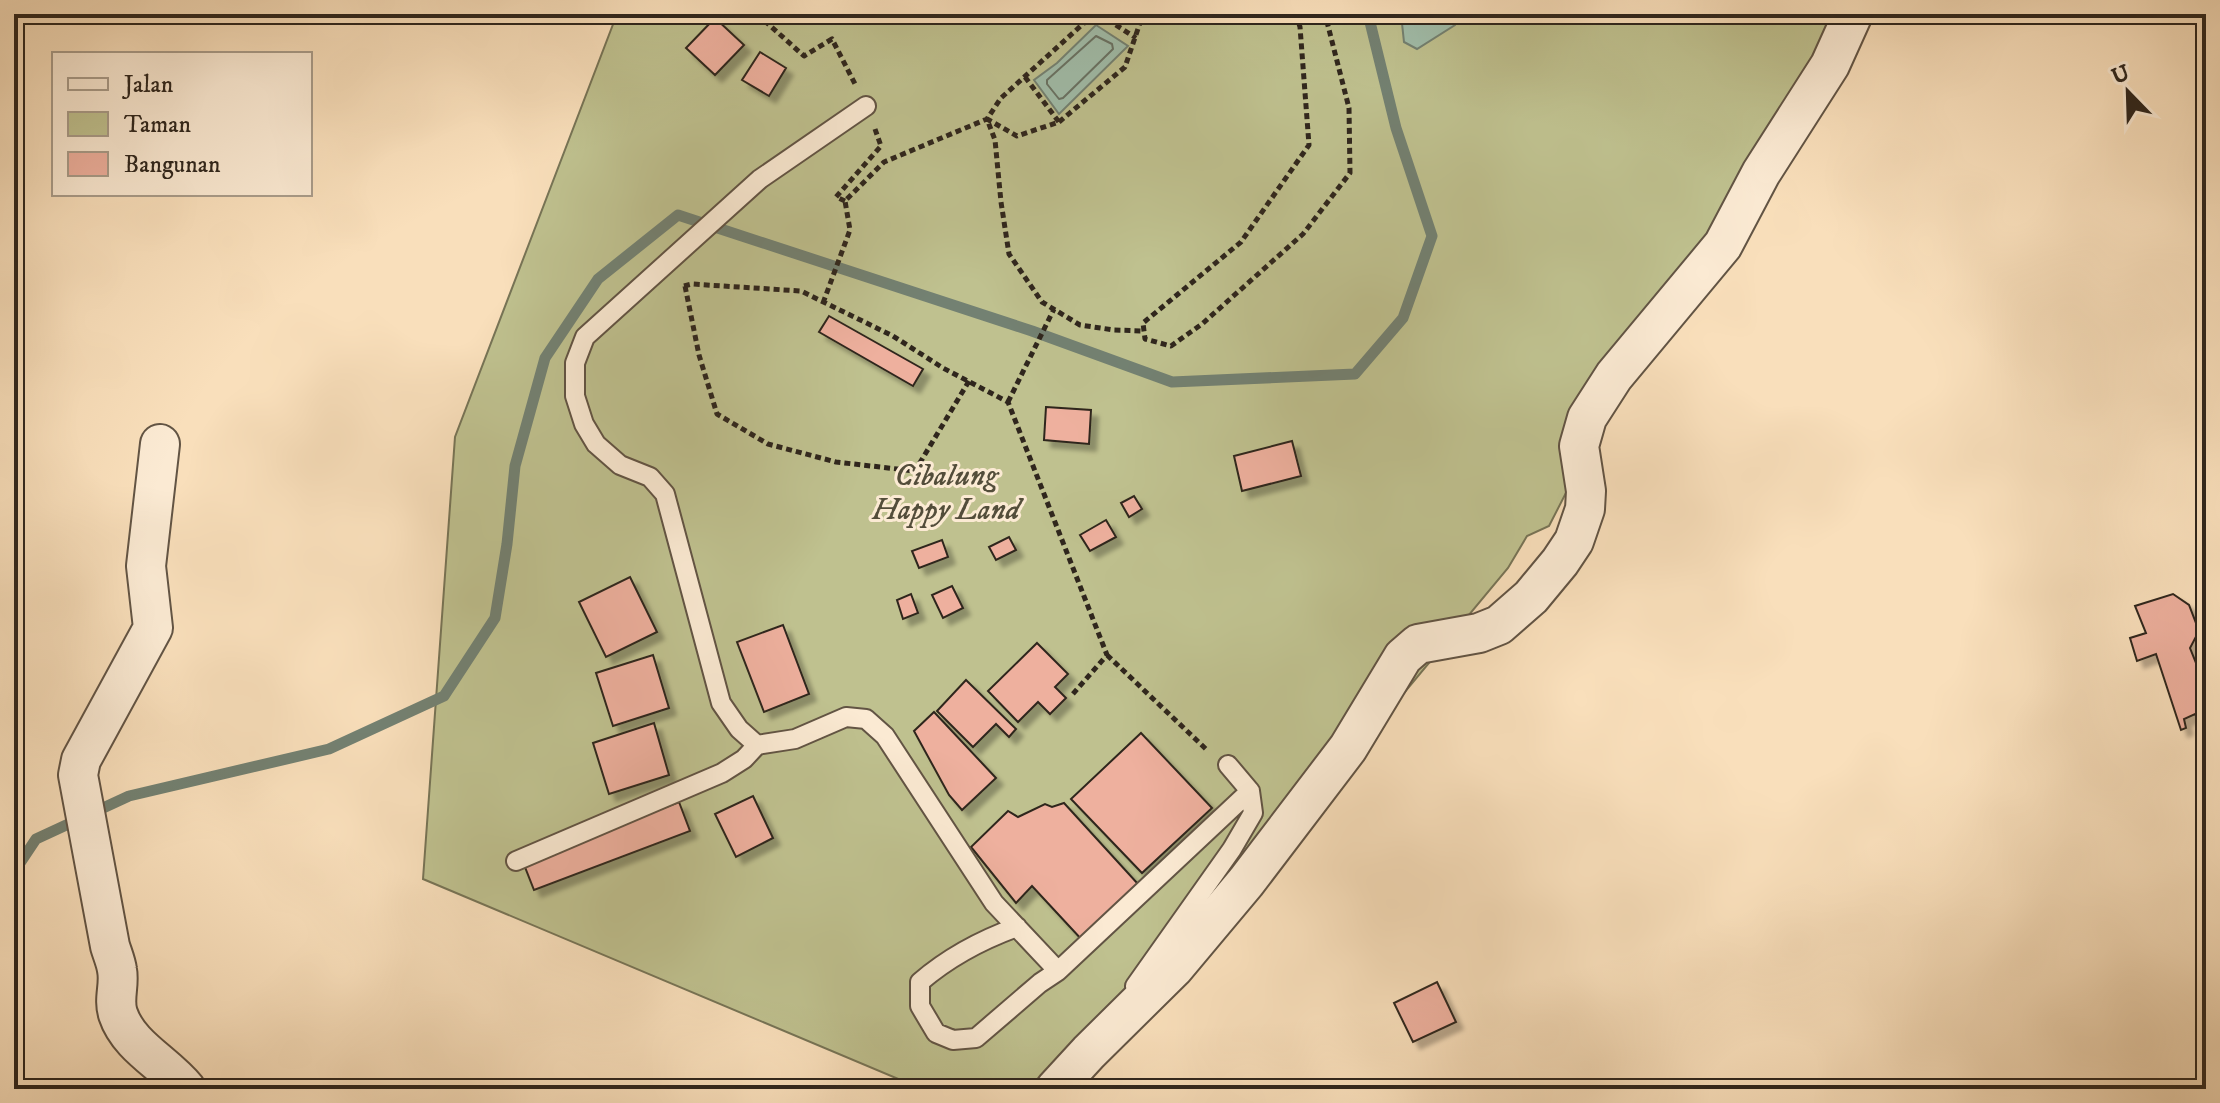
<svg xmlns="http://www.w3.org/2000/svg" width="2220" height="1103" font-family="'IM FELL DW Pica',serif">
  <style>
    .green { fill: #bfc18f; stroke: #777456; stroke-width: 2 }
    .water { fill: #a0bdaa; stroke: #738172; stroke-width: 2 }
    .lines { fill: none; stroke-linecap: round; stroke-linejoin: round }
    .shore { stroke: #687264; stroke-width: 2 }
    .stream { stroke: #738172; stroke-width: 11 }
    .building { fill: #eeb09e; stroke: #2f261d; stroke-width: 2; filter: url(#shadow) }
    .service-casing { stroke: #625444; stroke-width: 22 }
    .minor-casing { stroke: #625444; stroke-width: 42 }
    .path { stroke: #2f261d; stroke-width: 5; stroke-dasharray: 6 4; stroke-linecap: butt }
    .service { stroke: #fbead3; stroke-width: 18 }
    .minor { stroke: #fbead3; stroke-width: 38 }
    .labels { text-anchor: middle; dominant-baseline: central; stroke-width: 6; stroke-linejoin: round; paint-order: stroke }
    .park-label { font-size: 30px; font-style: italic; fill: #534d3a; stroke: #fbead3 }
  </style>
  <defs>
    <filter id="shadow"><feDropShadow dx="7" dy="7" stdDeviation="2" flood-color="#0004"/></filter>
  </defs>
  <rect width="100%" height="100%" fill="#f9dfbb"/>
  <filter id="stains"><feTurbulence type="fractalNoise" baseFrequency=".0025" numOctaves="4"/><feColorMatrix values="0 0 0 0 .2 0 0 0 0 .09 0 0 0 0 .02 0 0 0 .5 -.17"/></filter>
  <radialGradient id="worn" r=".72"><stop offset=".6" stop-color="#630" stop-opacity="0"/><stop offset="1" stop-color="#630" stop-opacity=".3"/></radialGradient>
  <path class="green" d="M617 14H1841L1664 334 1591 444 1549 526 1527 536 1508 568 1310 806 1037 1089H922L423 879 455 437Z"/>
  <path class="water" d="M1401 14H1463L1455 25 1417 49 1404 42Z
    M1096 25 1128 46 1059 114 1034 80 1057 63Z"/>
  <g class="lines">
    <path class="shore" d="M1096 36 1112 44 1113 49 1063 98 1059 99 1047 84V80Z"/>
    <path class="stream" d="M14 872 36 839 129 796 329 749 444 696 495 618 507 544 515 466 545 358 598 279 678 215 1032 331 1172 382 1355 374 1403 318 1432 236 1396 128 1368 14"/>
  </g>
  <path class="building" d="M715 18 744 45 715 75 686 48Z
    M760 52 786 68 769 96 742 80Z
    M829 316 923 369 913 386 819 332Z
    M1046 407 1091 410 1089 444 1044 440Z
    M1292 441 1301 476 1242 491 1234 456Z
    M1134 496 1142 509 1129 517 1121 503Z
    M1106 520 1116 537 1090 551 1080 535Z
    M1009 537 1016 550 996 560 989 547Z
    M942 540 948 557 919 568 912 551Z
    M630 577 657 632 606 657 579 602Z
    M952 586 963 608 943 618 932 595Z
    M911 594 918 613 903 619 897 600Z
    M2173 594 2189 605 2199 631 2190 648 2206 688V711L2202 713 2206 723 2200 724 2195 714 2184 719 2186 728 2181 730 2156 654 2137 661 2130 638 2146 633 2135 606Z
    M783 625 809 694 764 712 737 642Z
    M1037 643 1068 674 1055 687 1066 698 1050 714 1038 702 1018 722 988 691Z
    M653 655 669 708 613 726 596 673Z
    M966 680 1016 729 1009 737 996 724 973 747 937 711Z
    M934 712 996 778 962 810 949 795 914 731Z
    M654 723 669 775 609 794 593 743Z
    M1141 733 1212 808 1142 873 1071 799Z
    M753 796 773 838 736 857 715 814Z
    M679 802 690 831 534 890 523 862Z
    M1064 803 1138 884 1083 941 1032 886 1016 903 971 847 1008 811 1018 817 1045 804 1052 807Z
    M1437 982 1456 1022 1413 1042 1394 1003Z"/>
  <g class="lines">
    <g class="service-casing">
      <path id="service" d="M866 106 760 179 585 337 575 363V396L584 424 596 444 620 465 650 477 665 494 721 703 739 729 757 745 795 739 846 717 866 719 885 736 994 903 1058 971
        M516 861 722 773 744 759 757 745
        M1017 927C981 940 949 957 920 982V1006L936 1033 953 1040 976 1038 1040 983 1058 971 1250 791
        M1135 986 1232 849 1253 813 1250 791 1228 765"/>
    </g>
    <g class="minor-casing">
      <path id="minor" d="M160 444 146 566 153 628 81 760 78 775 110 946C112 953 116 962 117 970 120 985 113 999 118 1014 129 1047 165 1063 186 1089
        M1055 1089 1089 1052 1174 968 1246 882 1348 748 1403 657 1418 644 1479 633 1499 625 1531 597 1560 562 1574 541 1585 509 1586 491 1579 446 1587 418 1614 376 1723 245 1761 173 1830 65 1853 14"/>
    </g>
    <path class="path" d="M757 14 804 56 832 39 855 84
      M1099 14 1136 38
      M1296 14 1300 27 1309 145 1241 242 1143 323 1145 339 1171 346 1202 324 1303 234 1350 173 1349 108 1325 14
      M1025 77 1059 122 1017 136 987 119 995 140 1001 202 1009 254 1042 302 1080 325 1114 330 1144 331
      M1059 122 1125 67 1143 14
      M845 201 836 197 881 146 875 129
      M684 286 692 284 801 291 893 336 943 368 1008 402 1107 655 1072 695
      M685 286 699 355 717 414 768 444 836 462 915 471 969 381
      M823 303 850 230 845 201 884 162 987 119 1001 98 1094 14
      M1008 402 1054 309
      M1107 655 1208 751"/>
    <use href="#service" class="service"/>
    <use href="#minor" class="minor"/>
  </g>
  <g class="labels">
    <g class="park-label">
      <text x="946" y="476">Cibalung<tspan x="946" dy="34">Happy Land</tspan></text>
    </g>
  </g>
  <rect width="2220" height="1103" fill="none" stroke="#f9dfbb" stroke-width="48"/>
  <rect x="16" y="16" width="2188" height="1071" fill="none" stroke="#2f261d" stroke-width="4"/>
  <rect x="24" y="24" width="2172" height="1055" fill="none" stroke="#2f261d" stroke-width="2"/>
  <rect x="52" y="52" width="260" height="144" fill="#fbead3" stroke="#a99c8a" stroke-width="2"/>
  <rect x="68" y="78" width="40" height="12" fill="#fbead3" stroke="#a99c8a" stroke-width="2"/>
  <text x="124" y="92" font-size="24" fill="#2f261d">Jalan</text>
  <rect x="68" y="112" width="40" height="24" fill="#bfc18f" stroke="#a99c8a" stroke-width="2"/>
  <text x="124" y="132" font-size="24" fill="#2f261d">Taman</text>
  <rect x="68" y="152" width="40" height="24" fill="#eeb09e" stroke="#a99c8a" stroke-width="2"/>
  <text x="124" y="172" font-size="24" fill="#2f261d">Bangunan</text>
  <g transform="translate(2128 92) rotate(337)" stroke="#fbead3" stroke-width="6" paint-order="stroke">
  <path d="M0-6L14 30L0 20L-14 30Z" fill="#2f261d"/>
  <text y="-12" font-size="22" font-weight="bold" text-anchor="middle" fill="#2f261d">U</text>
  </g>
  <rect width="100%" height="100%" filter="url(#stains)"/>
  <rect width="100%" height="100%" fill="url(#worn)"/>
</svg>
